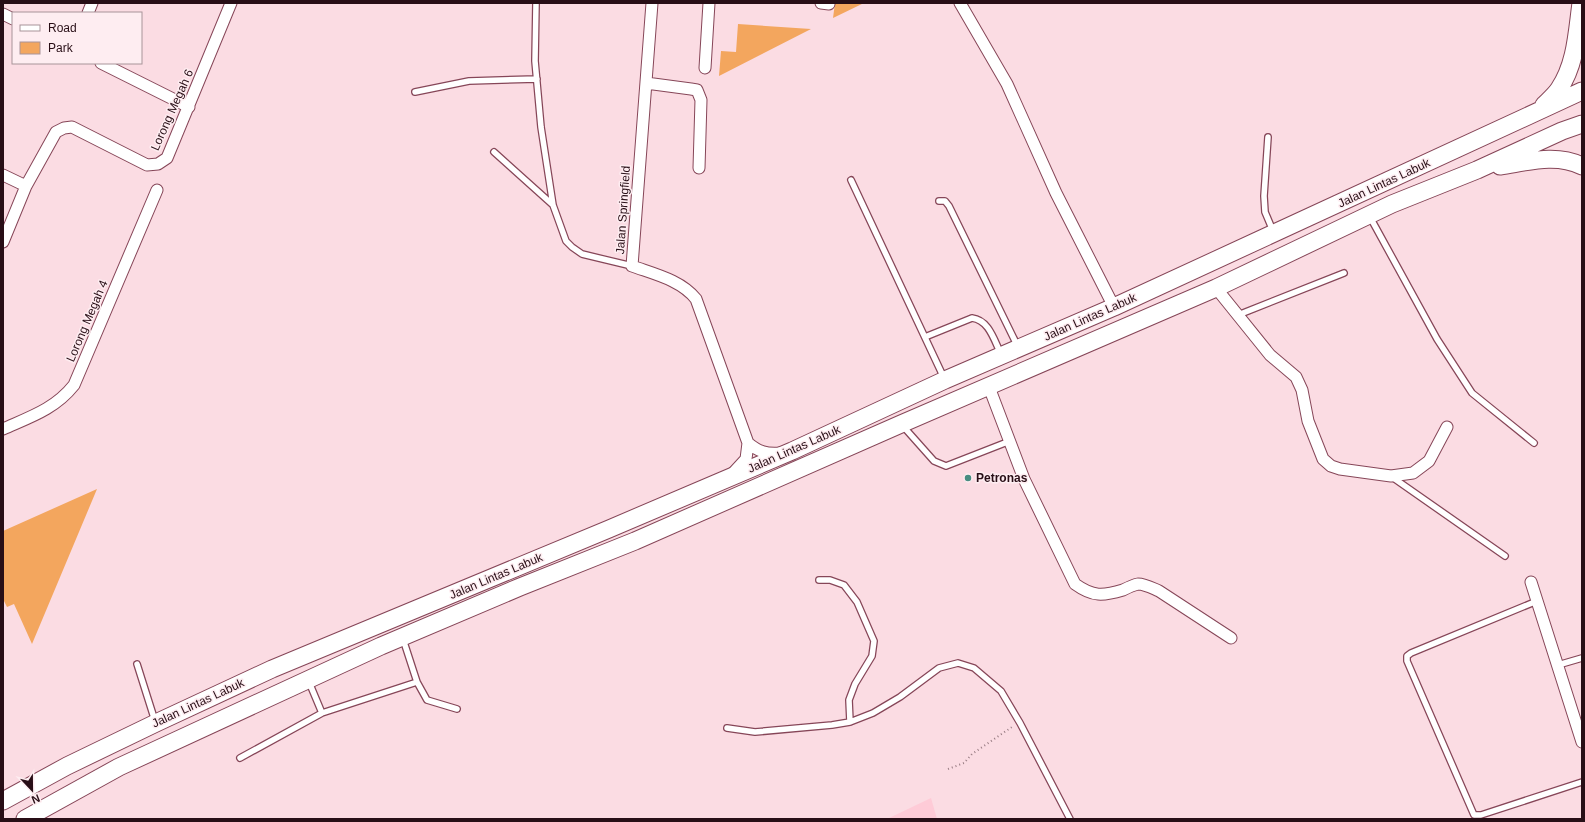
<svg xmlns="http://www.w3.org/2000/svg" width="1585" height="822" font-family="Arial,sans-serif">
  <style>
    .built { fill: #fecbd7 }
    .green { fill: #f3a65e }
    .lines { fill: none; stroke-linecap: round; stroke-linejoin: round }
    .lane-casing { stroke: #864658; stroke-width: 8 }
    .street-casing { stroke: #864658; stroke-width: 13 }
    .primary-casing { stroke: #864658; stroke-width: 19 }
    .path { stroke: #997d84; stroke-width: 2; stroke-dasharray: 1 3; stroke-linecap: butt }
    .lane { stroke: #fff; stroke-width: 5.5 }
    .street { stroke: #fff; stroke-width: 11 }
    .primary { stroke: #fff; stroke-width: 17 }
    .poi-dot { fill: #478c81; stroke: #feedf1; stroke-width: 1.5 }
    .labels { text-anchor: middle; dominant-baseline: central; stroke-width: 3; stroke-linejoin: round; paint-order: stroke }
    .street-label { font-size: 12px; fill: #280e16; stroke: #feedf1 }
    .poi-label { font-size: 12px; font-weight: bold; fill: #280e16; stroke: #feedf1; text-anchor: start }
  </style>
  <rect width="100%" height="100%" fill="#fbdce3"/>
  <path class="built" d="M931 798 937 819H887Z"/>
  <path class="green" d="M835 3H864L833 18Z
    M738 24 811 29 719 76 721 51 736 52Z
    M97 489 32 644 14 604 7 607 3 599V531Z"/>
  <g class="lines">
    <g class="lane-casing">
      <path id="lane" d="M536 3 535 61 541 127 553 205 566 241 572 247 582 254 632 266
        M415 92 469 81 537 79
        M1268 137 1264 196 1265 212 1273 231
        M494 152 553 205
        M851 180 944 378
        M939 201H945L949 206 1018 347
        M1370 217 1437 339 1472 393 1534 443
        M1238 315 1344 273
        M925 337 972 318C989 320 994 340 1001 354
        M902 425 934 461 946 466 1010 441
        M1392 477 1505 556
        M819 580H830L844 585 857 602 874 641 872 656 855 684 849 700 850 722
        M1537 601 1411 653 1407 656V661L1474 815H1481L1582 782
        M403 639 417 682 427 700 457 709
        M137 664 155 721
        M1558 665 1582 658
        M309 682 322 713 417 682
        M727 728 755 732 832 725 850 722 873 713 900 697 939 668 958 663 974 668 1001 691 1020 723 1070 819
        M240 758 322 713"/>
    </g>
    <g class="street-casing">
      <path id="street" d="M652 3 632 266C654 274 681 280 696 299L748 443 746 459 734 472
        M821 3 829 4
        M960 3 1007 84 1056 193 1114 307
        M88 13 92 3
        M3 14 13 19
        M101 63 189 107
        M705 68 709 3
        M646 83 691 89 697 90 701 100 699 168
        M3 175 26 186
        M3 242 26 186 56 132 64 128 72 127 147 165 158 164 167 158 231 3
        M1216 288 1270 355 1296 377 1302 390 1308 421 1323 459 1331 466 1340 469 1391 476 1413 473 1429 461 1447 427
        M989 387 1024 479 1075 584C1093 597 1103 596 1123 590 1127 588 1133 585 1138 584 1145 584 1152 588 1159 591L1231 638
        M3 429C30 417 55 409 74 385L157 190
        M748 443C759 452 766 454 780 453
        M1531 582 1582 742"/>
    </g>
    <g class="primary-casing">
      <path id="primary" d="M1544 105C1549 100 1555 95 1559 89 1576 64 1577 32 1581 3
        M1500 166C1527 162 1556 153 1582 166
        M3 801 67 766 156 723 272 669 609 529 792 451 945 380 1114 307 1582 91
        M25 819 119 767 381 646 520 587 635 541 901 424 1216 288 1392 204 1477 170 1562 131 1582 124"/>
    </g>
    <path class="path" d="M948 769 964 763 972 754 1012 727"/>
    <use href="#lane" class="lane"/>
    <use href="#street" class="street"/>
    <use href="#primary" class="primary"/>
  </g>
  <circle class="poi-dot" cx="968" cy="478" r="4"/>
  <g class="labels">
    <g class="street-label">
      <text transform="translate(172 110) rotate(-66)">Lorong Megah 6</text>
      <text transform="translate(1384 183) rotate(-25)">Jalan Lintas Labuk</text>
      <text transform="translate(623 210) rotate(-86)">Jalan Springfield</text>
      <text transform="translate(1090 317) rotate(-24)">Jalan Lintas Labuk</text>
      <text transform="translate(87 321) rotate(-67)">Lorong Megah 4</text>
      <text transform="translate(794 449) rotate(-24)">Jalan Lintas Labuk</text>
      <text transform="translate(496 576) rotate(-23)">Jalan Lintas Labuk</text>
      <text transform="translate(198 703) rotate(-25)">Jalan Lintas Labuk</text>
    </g>
    <g class="poi-label">
      <text x="976" y="478">Petronas</text>
    </g>
  </g>
  <rect width="1585" height="822" fill="none" stroke="#280e16" stroke-width="8"/>
  <rect x="12" y="12" width="130" height="52" fill="#feedf1" stroke="#a89499"/>
  <rect x="20" y="25" width="20" height="6" fill="#ffffff" stroke="#a89499"/>
  <text x="48" y="32" font-size="12" fill="#280e16">Road</text>
  <rect x="20" y="42" width="20" height="12" fill="#f3a65e" stroke="#a89499"/>
  <text x="48" y="52" font-size="12" fill="#280e16">Park</text>
  <g transform="translate(32 790) rotate(158)" stroke="#feedf1" stroke-width="3" paint-order="stroke">
  <path d="M0-3L7 15L0 10L-7 15Z" fill="#280e16"/>
  <text y="-6" font-size="11" font-weight="bold" text-anchor="middle" fill="#280e16">N</text>
  </g>
</svg>
